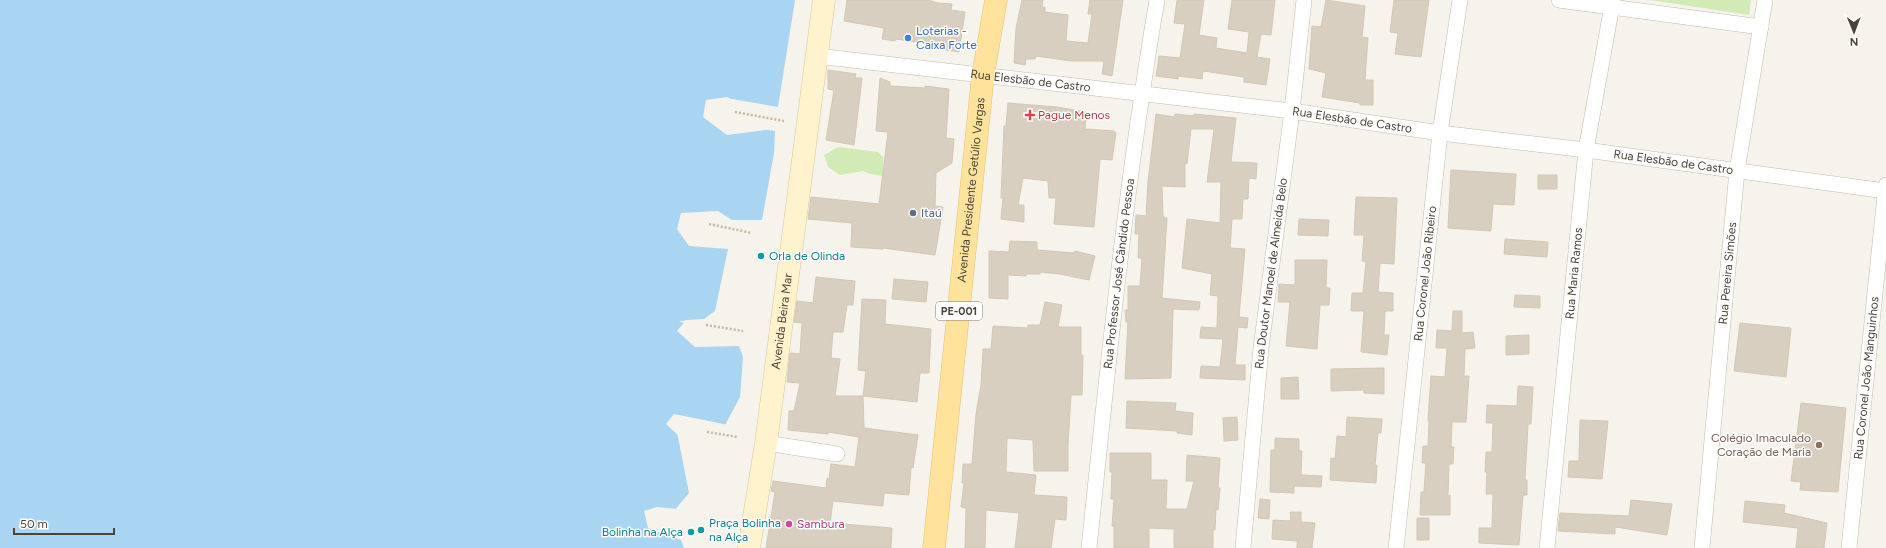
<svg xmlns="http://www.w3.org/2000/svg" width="1886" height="548" font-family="Figtree,sans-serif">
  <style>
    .green { fill: #d2eab5 }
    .water { fill: #a9d4f2 }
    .pier { fill: #f6f3ec }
    .building { fill: #d8cfc1; stroke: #d3c7b4 }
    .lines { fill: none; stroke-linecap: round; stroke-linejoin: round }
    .street-casing { stroke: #c2bbae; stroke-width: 16 }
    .secondary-casing { stroke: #d6c79b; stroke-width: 23 }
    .primary-casing { stroke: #e6c16a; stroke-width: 23 }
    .path { stroke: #c4b79f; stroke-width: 2.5; stroke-dasharray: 2 2; stroke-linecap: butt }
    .street { stroke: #fff; stroke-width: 15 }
    .secondary { stroke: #fff3cd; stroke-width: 22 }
    .primary { stroke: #ffe39c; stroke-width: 22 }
    .shop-dot { fill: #3f7fe0; stroke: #fff; stroke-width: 1.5 }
    .health-dot { fill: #e0444e; stroke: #fff; stroke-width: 1.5 }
    .service-dot { fill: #5c6f8a; stroke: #fff; stroke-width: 1.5 }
    .culture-dot { fill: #0f9aa8; stroke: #fff; stroke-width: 1.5 }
    .education-dot { fill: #8d6e63; stroke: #fff; stroke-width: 1.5 }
    .hotel-dot { fill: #d1479c; stroke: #fff; stroke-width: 1.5 }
    .labels { text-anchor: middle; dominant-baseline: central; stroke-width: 3; stroke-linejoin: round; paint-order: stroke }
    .shield { fill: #fff; stroke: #817c74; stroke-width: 1 }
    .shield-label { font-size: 11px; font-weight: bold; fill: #4b4439 }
    .shop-label { font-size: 12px; fill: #366cbe; stroke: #fff; text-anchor: start }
    .street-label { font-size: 12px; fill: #4b4439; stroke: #fff }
    .health-label { font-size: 12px; fill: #be3a42; stroke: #fff; text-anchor: start }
    .service-label { font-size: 12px; fill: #4e5e75; stroke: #fff; text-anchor: start }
    .culture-label { font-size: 12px; fill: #0d838f; stroke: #fff; text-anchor: start }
    .education-label { font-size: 12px; fill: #785e54; stroke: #fff; text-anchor: end }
    .hotel-label { font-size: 12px; fill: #b23c85; stroke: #fff; text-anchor: start }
  </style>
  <rect width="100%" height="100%" fill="#f6f3ec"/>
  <path class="green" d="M1650 0H1751L1749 15Z
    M838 147 878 152 883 157V176L870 174 863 171 840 175 828 167 824 155Z"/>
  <path class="water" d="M0 0H795L778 107 726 98 724 124 775 131 774 153 762 220H690L707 236 728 249 726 318 679 321 739 346 743 357 740 397 724 427H676L689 493 673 512 674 521 684 548H0Z"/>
  <path class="pier" d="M727 97 734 101 728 100 725 115 726 122 767 128 765 130 727 135 703 117 706 100Z
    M718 211 735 222H695L708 234 730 248 728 318 726 320 687 322 739 344V346L695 347 677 331 686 320 704 319 715 311 728 249 689 246 677 229 681 213Z
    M674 414 709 421 728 425 724 429 678 428 680 437 666 424Z
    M657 507 678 509 675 513 676 521 684 541 648 528 644 511Z"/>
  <path class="building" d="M847 0H928L938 3 952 4 951 10 965 12 959 52 929 47 930 44 896 39 895 41 882 39 884 28 844 21Z
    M1022 0H1043L1042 7H1045V12L1068 15 1066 41 1088 43 1092 14H1088L1090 0H1123L1112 76 1102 74 1104 61H1071L1036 56 1035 59H1026L1025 65 1014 63 1016 28Z
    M1177 0H1204L1199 35 1217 38 1216 48 1247 53 1249 32 1228 29 1232 0H1275L1271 35 1261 34 1257 57 1270 59 1266 85 1244 82V77L1203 71 1202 79 1178 76V79L1156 76 1159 56 1180 58 1185 24 1174 23Z
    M1326 0 1365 6 1362 37 1368 38 1365 80H1373V105H1360V103L1322 97 1326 73 1309 69 1312 26 1321 27Z
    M1394 0H1429L1421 57 1395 54 1398 33 1390 32Z
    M828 70 856 74 855 78H862L854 145 826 140 834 90 828 89Z
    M880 78 890 82V86L925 88V86L949 89 946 138 954 139 952 163 936 173 935 206 943 207 935 255 883 248V249L851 247 852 223 808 219 811 197 879 204 888 132 876 131Z
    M1008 103 1057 107 1086 112 1085 129 1114 131V132L1116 133 1112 160 1100 159 1094 227 1054 224 1056 198H1049L1048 181 1023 178 1018 205H1024V222L1001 219 1003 198H1001L1004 126H1006Z
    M1156 114 1174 117 1175 114 1194 116V114L1236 118 1231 162 1257 163 1256 179 1249 178 1248 199H1243L1242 219H1232L1230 248 1245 249 1239 317 1248 318 1247 328 1238 327 1235 365H1245V380L1200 378 1201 366 1220 367 1223 339 1200 338 1201 327 1217 328 1218 296 1210 295 1212 274 1182 268 1187 219 1220 223 1221 182H1207L1214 129H1191L1187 164 1185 163V187L1162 186 1163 217 1167 218 1162 298 1200 302 1199 310 1173 309 1171 378 1125 379 1128 322H1126L1125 310H1128V286H1140L1142 258H1138L1139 234H1135L1136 215 1146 216 1148 182Z
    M1451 170 1516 174 1514 205 1493 204 1491 231 1448 228Z
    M1538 175H1557V189H1538Z
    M1356 197 1397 198 1394 264 1380 263 1378 292 1393 293V311H1385L1384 335H1389L1387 355 1361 352 1364 311H1351L1352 293H1363L1366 262 1362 261 1364 235H1354Z
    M1299 219 1329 220 1328 236 1298 235Z
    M1505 239 1548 242 1547 257 1504 254Z
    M1010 241 1037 242V250L1074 253 1075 251 1095 256 1089 280 1060 274 1040 272V274H1026V276L1008 275V299L989 298V251L1009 252Z
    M1295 260H1327L1326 288H1330L1329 305H1320L1317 349 1286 346 1290 302H1278L1279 284 1295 285Z
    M816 277 855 281 853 305H847L843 332H833L831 358 840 359 835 396H863L864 428 918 435 913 468 911 467 909 495 884 493 883 506 833 501 830 523 892 528 891 548H766L775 492 771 491 773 481 826 488 827 478 829 479 831 464 855 467 859 437 828 432V434L788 430 789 411H794L800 383 787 382 790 353 800 354 802 323 794 322 797 301 813 303Z
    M894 279 928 282 926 302 892 299Z
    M1515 295 1540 296V308L1514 307Z
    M862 299 886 300 885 324 931 329 929 373H920L917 402 863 396 866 371 858 370Z
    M1045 302 1062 305 1058 327H1081V355H1083L1082 395H1071L1068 444V471H1034L1033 440 1007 438 1006 472 1036 475 1034 495 1067 497 1066 520 1055 519 1051 548H1015L1019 513 986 510 985 548H965L966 508 961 507 964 483H962L963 464H972L976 414 981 385 983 349H991L993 326 1028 328V325H1040Z
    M1453 311H1462V333L1473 332 1475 348 1465 349 1464 376H1469L1466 422H1452L1451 447H1454L1453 464H1449L1448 496 1450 495V515H1420L1421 492H1424L1426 463H1422L1423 446H1428L1429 422 1428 420 1431 376 1445 377 1447 348H1436L1437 330 1452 331Z
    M1740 323 1791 328 1786 377 1734 371Z
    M1529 335V354L1506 355V336Z
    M1384 368V394L1364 393V390L1331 391V369Z
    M1298 377 1299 399H1281V378Z
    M1518 386 1533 387 1531 424H1528L1525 480H1527V495H1523L1519 545 1479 543V528H1492L1493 494H1486L1487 472H1485L1486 452H1492L1493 423H1486L1487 405 1517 406Z
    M1127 401 1176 403 1175 411 1193 413 1192 435 1177 433V431L1126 428Z
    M1801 403 1846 408 1838 492 1800 490 1801 482 1791 481Z
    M1237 417 1238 440 1224 441 1223 418Z
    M1347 417 1382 419 1381 433H1378L1375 465H1377L1376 483 1330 480 1331 458 1335 459 1337 436 1346 437Z
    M1580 420 1608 421 1602 479 1568 477 1569 461H1579Z
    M1275 438 1299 439V451H1302L1301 475 1322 476 1321 487 1294 486V493L1270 492 1271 450H1275Z
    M1110 453H1151V480H1167L1166 509H1187L1194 481H1186L1187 455 1220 458 1218 488H1220L1218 510 1216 509 1215 530H1213V548H1174V529L1149 528V548H1114V526H1112L1114 499H1111L1112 472H1110Z
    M1260 499 1270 500 1269 519 1258 518Z
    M1631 500 1672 504 1667 535 1615 527V534L1558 531 1560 513 1629 516Z
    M1745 501 1785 505 1784 513 1827 523 1824 548H1796L1798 528 1743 522Z
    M1290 512H1301V522L1315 523 1312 548H1297V541L1272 539 1273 520 1291 521Z
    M1417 518H1429V540H1417Z"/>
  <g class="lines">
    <g class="street-casing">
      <g id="street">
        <path d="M1559 0 1761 27"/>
        <path id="s1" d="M817 56 1292 111 1440 133 1586 150 1886 191"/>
        <path d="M766 443 837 454"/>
        <path id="s2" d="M1089 548C1108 365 1126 181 1157 0"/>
        <path id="s3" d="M1243 548 1261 348 1292 111 1304 0"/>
        <path id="s4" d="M1396 548 1440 133 1460 0"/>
        <path id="s5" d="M1547 548 1586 150 1613 0"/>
        <path id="s6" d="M1702 548 1737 171 1765 0"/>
        <path id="s7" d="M1849 548 1886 185"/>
      </g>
    </g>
    <g class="secondary-casing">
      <g id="secondary">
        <path id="s8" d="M749 548 766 443 824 0"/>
      </g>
    </g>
    <g class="primary-casing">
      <g id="primary">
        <path id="s9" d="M934 548 983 75 996 0"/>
      </g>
    </g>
    <path class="path" d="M735 112 784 121
      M709 224 752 233
      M706 325 743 331
      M707 432 738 437"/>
    <use href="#street" class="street"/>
    <use href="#secondary" class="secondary"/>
    <use href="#primary" class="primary"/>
  </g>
  <circle class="shop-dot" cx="908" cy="38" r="4"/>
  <path class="health-dot" d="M1028 109h4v4h4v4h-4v4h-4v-4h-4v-4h4z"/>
  <circle class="service-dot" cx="913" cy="213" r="4"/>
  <g class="culture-dot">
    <circle cx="761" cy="256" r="4"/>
    <circle cx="701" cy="530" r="4"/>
    <circle cx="691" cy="532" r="4"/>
  </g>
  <circle class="education-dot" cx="1819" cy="445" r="4"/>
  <circle class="hotel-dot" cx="789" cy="524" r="4"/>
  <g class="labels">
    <rect class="shield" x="936" y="302" width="46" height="18" rx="3"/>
    <g class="shield-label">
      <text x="959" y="311">PE-001</text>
    </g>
    <g class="shop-label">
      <text x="916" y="31">Loterias -<tspan x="916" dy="14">Caixa Forte</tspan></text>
    </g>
    <g class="street-label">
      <text stroke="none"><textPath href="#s1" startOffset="215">Rua Elesbão de Castro</textPath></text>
      <text stroke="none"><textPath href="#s1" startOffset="539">Rua Elesbão de Castro</textPath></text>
      <text stroke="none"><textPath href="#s1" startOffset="863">Rua Elesbão de Castro</textPath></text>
      <text stroke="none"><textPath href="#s9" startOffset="360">Avenida Presidente Getúlio Vargas</textPath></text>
      <text stroke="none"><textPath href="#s2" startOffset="276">Rua Professor José Cândido Pessoa</textPath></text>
      <text stroke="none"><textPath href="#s5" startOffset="276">Rua Maria Ramos</textPath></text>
      <text stroke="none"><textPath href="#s6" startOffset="276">Rua Pereira Simões</textPath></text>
      <text stroke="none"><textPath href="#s3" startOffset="276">Rua Doutor Manoel de Almeida Belo</textPath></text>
      <text stroke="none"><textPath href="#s4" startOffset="276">Rua Coronel João Ribeiro</textPath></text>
      <text stroke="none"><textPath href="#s8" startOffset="229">Avenida Beira Mar</textPath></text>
      <text stroke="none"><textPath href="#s7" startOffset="171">Rua Coronel João Manguinhos</textPath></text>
    </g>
    <g class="health-label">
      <text x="1038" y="115">Pague Menos</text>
    </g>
    <g class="service-label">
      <text x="921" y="213">Itaú</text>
    </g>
    <g class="culture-label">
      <text x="769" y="256">Orla de Olinda</text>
      <text x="709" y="523">Praça Bolinha<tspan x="709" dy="14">na Alça</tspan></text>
      <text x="683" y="532" text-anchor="end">Bolinha na Alça</text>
    </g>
    <g class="education-label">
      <text x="1811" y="438">Colégio Imaculado<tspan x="1811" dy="14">Coração de Maria</tspan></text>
    </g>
    <g class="hotel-label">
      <text x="797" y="524">Sambura</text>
    </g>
  </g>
  <g transform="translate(1854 32) rotate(179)" stroke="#ffffff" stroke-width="3" paint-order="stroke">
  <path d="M0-3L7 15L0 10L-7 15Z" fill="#4b4439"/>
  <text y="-6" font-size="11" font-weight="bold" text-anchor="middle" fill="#4b4439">N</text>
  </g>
  <path d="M14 528v6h100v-6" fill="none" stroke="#4b4439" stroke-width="2"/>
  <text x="20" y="528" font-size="12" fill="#4b4439" stroke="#ffffff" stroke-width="3" paint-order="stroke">50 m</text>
</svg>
